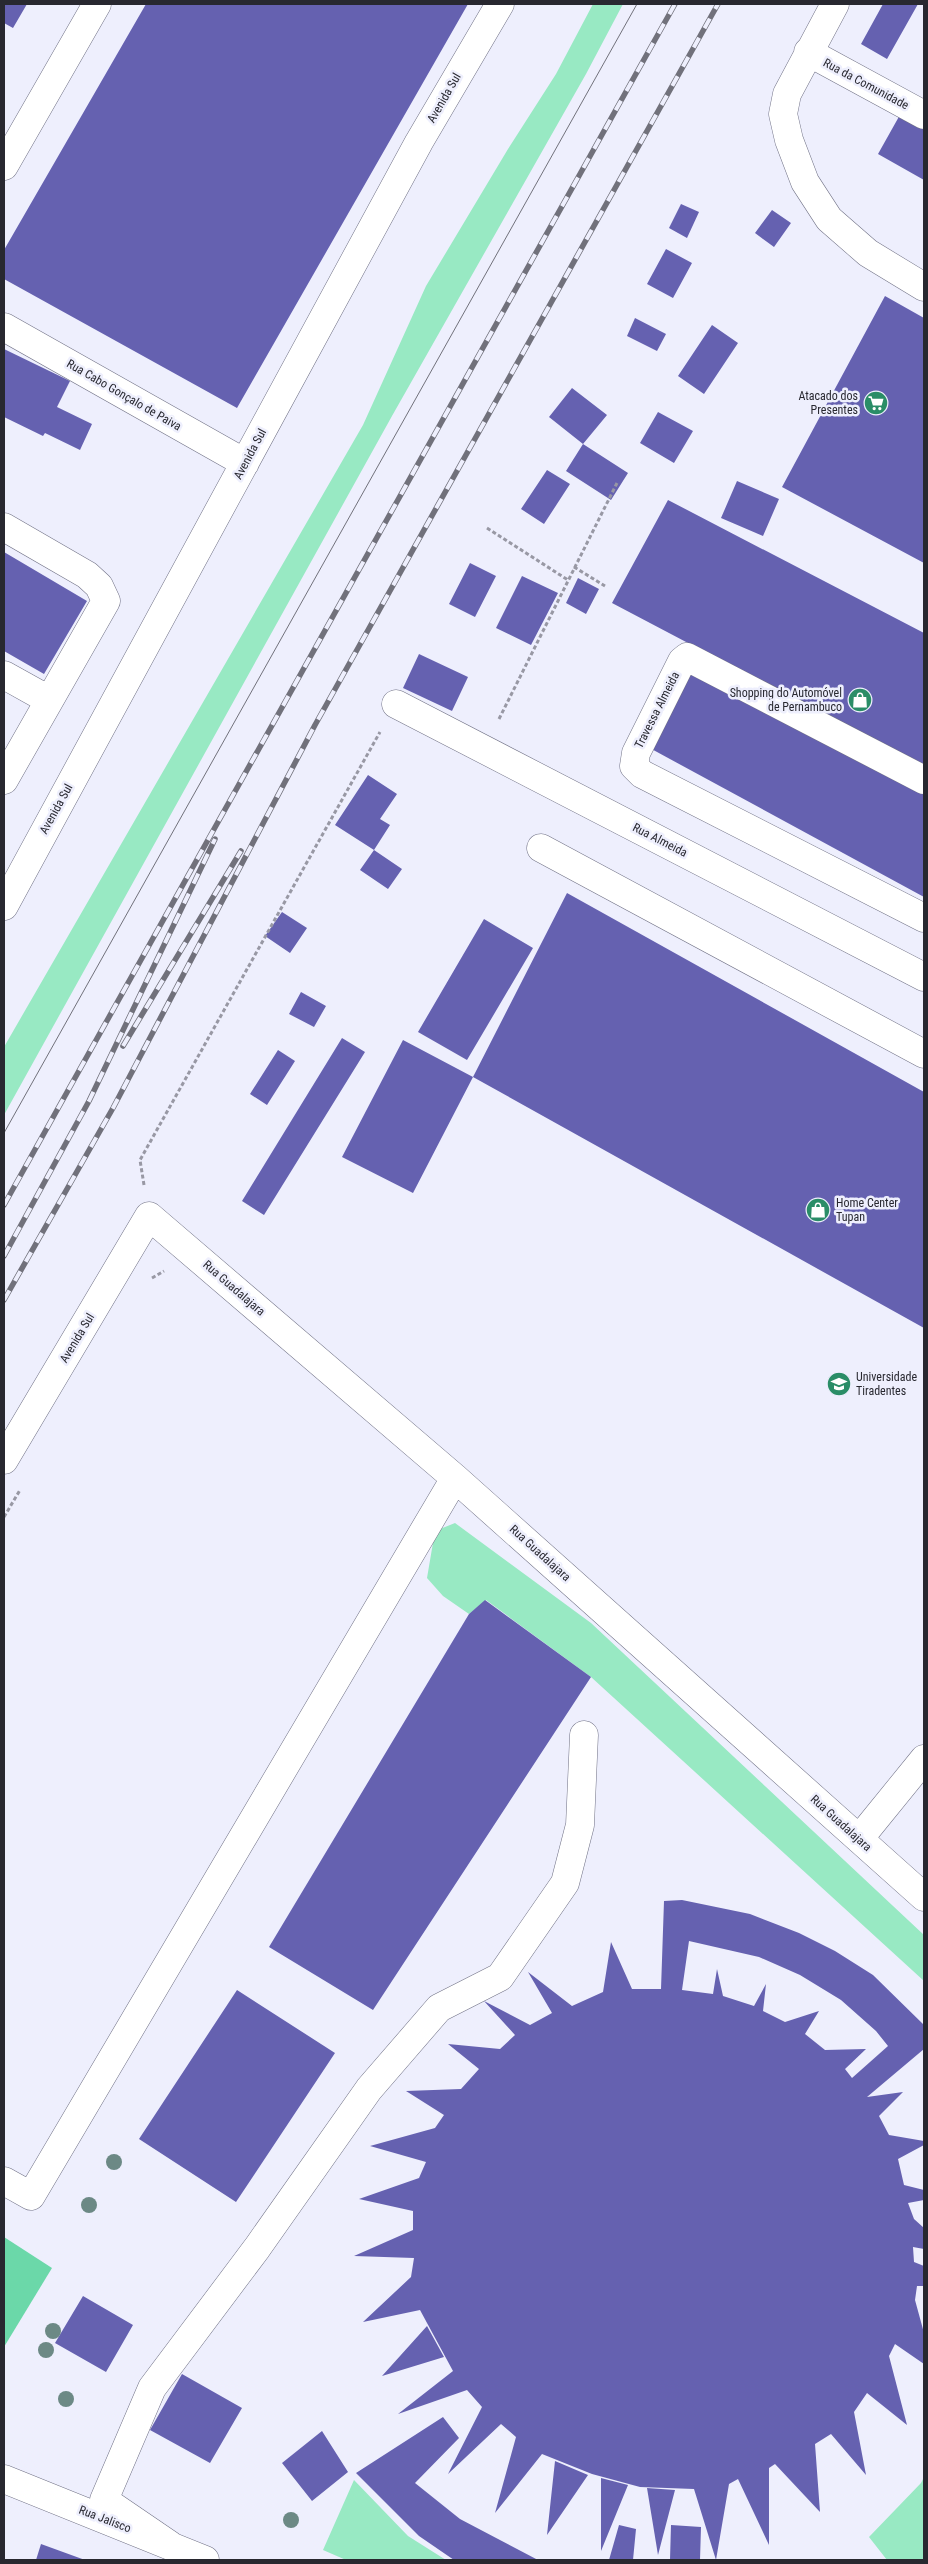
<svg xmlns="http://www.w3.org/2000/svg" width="928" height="2564" font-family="'Roboto Condensed',sans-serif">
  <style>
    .green { fill: #98e9c3 }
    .water { fill: #6bd8a9 }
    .building { fill: #6561b0; fill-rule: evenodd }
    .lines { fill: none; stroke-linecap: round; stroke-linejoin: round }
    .minor-casing { stroke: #717286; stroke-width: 29 }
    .path { stroke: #9898a4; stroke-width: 3; stroke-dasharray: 4 2.5; stroke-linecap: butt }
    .minor { stroke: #fff; stroke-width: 28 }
    .tram { stroke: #71717b; stroke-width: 1 }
    .rail-casing { stroke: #71717b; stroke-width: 5.5 }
    .rail { stroke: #eeeffd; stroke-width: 4; stroke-dasharray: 11; stroke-linecap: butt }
    .tree { fill: #6c8985 }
    .labels { text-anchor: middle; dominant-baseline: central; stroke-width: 5; stroke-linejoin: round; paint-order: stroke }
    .street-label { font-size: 12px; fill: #282830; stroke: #eeeffd }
    .poi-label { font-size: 12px; fill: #282830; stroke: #eeeffd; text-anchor: end }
  </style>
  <rect width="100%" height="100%" fill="#eeeffd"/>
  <path class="green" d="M593 4H623L586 74 392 416 4 1115V1047L363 425 426 286 508 149 556 74Z
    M455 1523 591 1623 924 1935V1981L591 1677 486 1600 469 1614 443 1596 427 1578 435 1531Z
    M924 2477V2560H887L869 2537 921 2483Z
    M354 2480 408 2536 446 2560H346L323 2550Z"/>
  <path class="water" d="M4 2237 52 2268 4 2347Z"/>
  <path class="building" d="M4 4H27L13 28 4 23Z
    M146 4H468L237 408 4 279V250Z
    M883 4H918L887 59 861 44Z
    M901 113 924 125V180L878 154Z
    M681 204 699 212 687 238 669 228Z
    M772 210 791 223 774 247 755 233Z
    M666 249 692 263 673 298 647 284Z
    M885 296 924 318V563L782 487Z
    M635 318 666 334 657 351 627 336Z
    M712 325 738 343 704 394 678 376Z
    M4 349 70 381 57 407 92 424 80 450 45 433 43 436 4 417Z
    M572 388 607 415 583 444 549 417Z
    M658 412 693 431 674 463 640 443Z
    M583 444 628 473 611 500 566 471Z
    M547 470 570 484 544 524 521 509Z
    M737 481 779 499 763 536 721 518Z
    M668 500 924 633V767L612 603Z
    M4 552 87 601 44 674 4 651Z
    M470 563 496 576 475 617 449 604Z
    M522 576 558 593 531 645 496 628Z
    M578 578 599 589 586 614 566 603Z
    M419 654 468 677 452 711 403 688Z
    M690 665 924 789V897L646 746Z
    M368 775 397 794 380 819 390 825 374 850 335 825Z
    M374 850 402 869 388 889 360 870Z
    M567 893 924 1092V1328L473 1077Z
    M282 912 307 928 290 953 265 936Z
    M484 919 533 948 467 1060 418 1032Z
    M301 992 326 1006 314 1027 289 1014Z
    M342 1038 365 1052 264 1215 242 1201Z
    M403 1040 473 1077 413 1193 342 1157Z
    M278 1050 295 1061 267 1105 250 1094Z
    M485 1600 591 1677 373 2010 269 1947 469 1614Z
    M682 1900 750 1914 799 1933 835 1951 873 1975 924 2025V2049L867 2097 903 2092 879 2116 889 2135 924 2141V2145L898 2159 904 2185 924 2190V2200L908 2203 914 2219 924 2228V2249L913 2247 914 2262 924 2266V2286H917L915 2300 924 2333V2364L895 2344 889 2356 907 2425 867 2393 854 2412 866 2475 831 2434 815 2444 820 2512 775 2464 769 2468V2545L738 2479 729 2484 716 2560 694 2489 640 2487 592 2474 542 2454 495 2513 516 2437 501 2424 448 2474 482 2407 467 2390 398 2414 453 2371 420 2310 363 2322 411 2277 414 2258 354 2256 413 2230V2211L359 2199 419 2178 426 2162 370 2146 435 2128 444 2115 406 2091 461 2089 479 2069 448 2044 500 2049 515 2035 484 2001 530 2025 552 2013 528 1972 572 2006 603 1992 611 1942 632 1989H661L664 1901ZM689 1941 759 1957 800 1975 841 2000 876 2031 888 2046 852 2078 845 2069 866 2049 825 2050 805 2034 819 2011 785 2022 763 2011 766 1984 754 2006 723 1996 717 1969 713 1994 682 1990Z
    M237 1990 335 2053 236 2202 139 2139Z
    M83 2296 133 2325 106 2372 55 2343Z
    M427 2326 444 2357 382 2376Z
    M182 2374 242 2408 210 2463 150 2430Z
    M443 2417 459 2438 415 2483 460 2519 538 2560H454L419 2536 356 2473Z
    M322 2431 348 2472 312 2501 282 2463Z
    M555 2461 588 2475 547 2535Z
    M601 2478 628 2485 601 2551Z
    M647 2488 675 2490 658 2555Z
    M619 2525 636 2529 633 2560H609Z
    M671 2525 701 2527 700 2560H670Z
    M41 2544 85 2560H36Z"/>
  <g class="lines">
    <g class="minor-casing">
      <path id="minor" d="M835 4 787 94 783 114 789 140 805 182 829 219 868 253 924 287
        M808 52 924 115
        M4 166 97 4
        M4 327 245 463
        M4 527 87 575 99 586 106 601 4 780
        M4 675 49 700
        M396 704 924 977
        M924 780 687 657 682 661 636 753 634 766 642 774 924 918
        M541 848 924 1054
        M4 906 419 142 500 4
        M4 1460 149 1216 455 1478 924 1897
        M859 1839 924 1759
        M4 2181 31 2196 455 1478
        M4 2479 205 2560
        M170 2545 104 2500 152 2388 257 2248 369 2089 439 2008 500 1977 565 1883 580 1825 584 1735"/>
    </g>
    <path class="path" d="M487 528 568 580
      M574 567 605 586
      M499 719 617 483
      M144 1185 140 1160 380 732
      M152 1278 164 1271
      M4 1517 20 1490"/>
    <use href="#minor" class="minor"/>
    <path class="tram" d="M4 1133 637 4"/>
    <g class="rail-casing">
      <path id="rail" d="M123 1046 241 851
        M4 1205 675 4
        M4 1256 89 1101 215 839
        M4 1300 113 1108 315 725 718 4"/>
    </g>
    <use href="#rail" class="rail"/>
  </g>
  <g class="tree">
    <circle cx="114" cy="2162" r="8"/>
    <circle cx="89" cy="2205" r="8"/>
    <circle cx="53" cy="2331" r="8"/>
    <circle cx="46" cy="2350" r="8"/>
    <circle cx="66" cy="2399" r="8"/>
    <circle cx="291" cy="2520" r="8"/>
  </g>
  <defs>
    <g id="supermarket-disc" transform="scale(1.25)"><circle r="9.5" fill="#2a8d67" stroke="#eeeffd"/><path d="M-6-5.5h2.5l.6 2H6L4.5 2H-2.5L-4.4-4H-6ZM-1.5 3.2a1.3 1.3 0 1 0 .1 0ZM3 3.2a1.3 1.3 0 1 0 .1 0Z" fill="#fff"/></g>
    <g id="shop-disc" transform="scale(1.25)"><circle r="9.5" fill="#2a8d67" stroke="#eeeffd"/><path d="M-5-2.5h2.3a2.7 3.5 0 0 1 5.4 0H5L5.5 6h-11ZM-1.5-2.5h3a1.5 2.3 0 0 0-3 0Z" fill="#fff"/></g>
    <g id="university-disc" transform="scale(1.25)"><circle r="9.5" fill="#2a8d67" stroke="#eeeffd"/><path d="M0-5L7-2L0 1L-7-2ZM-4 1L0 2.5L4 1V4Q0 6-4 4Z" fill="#fff"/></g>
  </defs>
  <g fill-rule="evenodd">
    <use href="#supermarket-disc" x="876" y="403"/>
    <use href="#shop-disc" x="860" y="700"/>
    <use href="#shop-disc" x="818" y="1210"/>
    <use href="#university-disc" x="839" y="1384"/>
  </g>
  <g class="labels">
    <g class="street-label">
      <text transform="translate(866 84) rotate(28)">Rua da Comunidade</text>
      <text transform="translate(444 98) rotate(-60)">Avenida Sul</text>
      <text transform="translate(124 395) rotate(30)">Rua Cabo Gonçalo de Paiva</text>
      <text transform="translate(250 454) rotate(-62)">Avenida Sul</text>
      <text transform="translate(657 710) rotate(-63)">Travessa Almeida</text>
      <text transform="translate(56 809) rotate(-61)">Avenida Sul</text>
      <text transform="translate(660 840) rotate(27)">Rua Almeida</text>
      <text transform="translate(234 1288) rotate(41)">Rua Guadalajara</text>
      <text transform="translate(77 1338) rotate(-59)">Avenida Sul</text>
      <text transform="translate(540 1553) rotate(42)">Rua Guadalajara</text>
      <text transform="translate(841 1823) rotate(42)">Rua Guadalajara</text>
      <text transform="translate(105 2519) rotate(21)">Rua Jalisco</text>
    </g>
    <g class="poi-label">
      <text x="858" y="396">Atacado dos<tspan x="858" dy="14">Presentes</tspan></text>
      <text x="842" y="693">Shopping do Automóvel<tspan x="842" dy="14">de Pernambuco</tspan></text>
      <text x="836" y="1203" text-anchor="start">Home Center<tspan x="836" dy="14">Tupan</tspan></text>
      <text x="856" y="1377" text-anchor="start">Universidade<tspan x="856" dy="14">Tiradentes</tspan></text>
    </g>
  </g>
  <rect width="928" height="2564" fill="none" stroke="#282830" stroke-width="10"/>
</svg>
